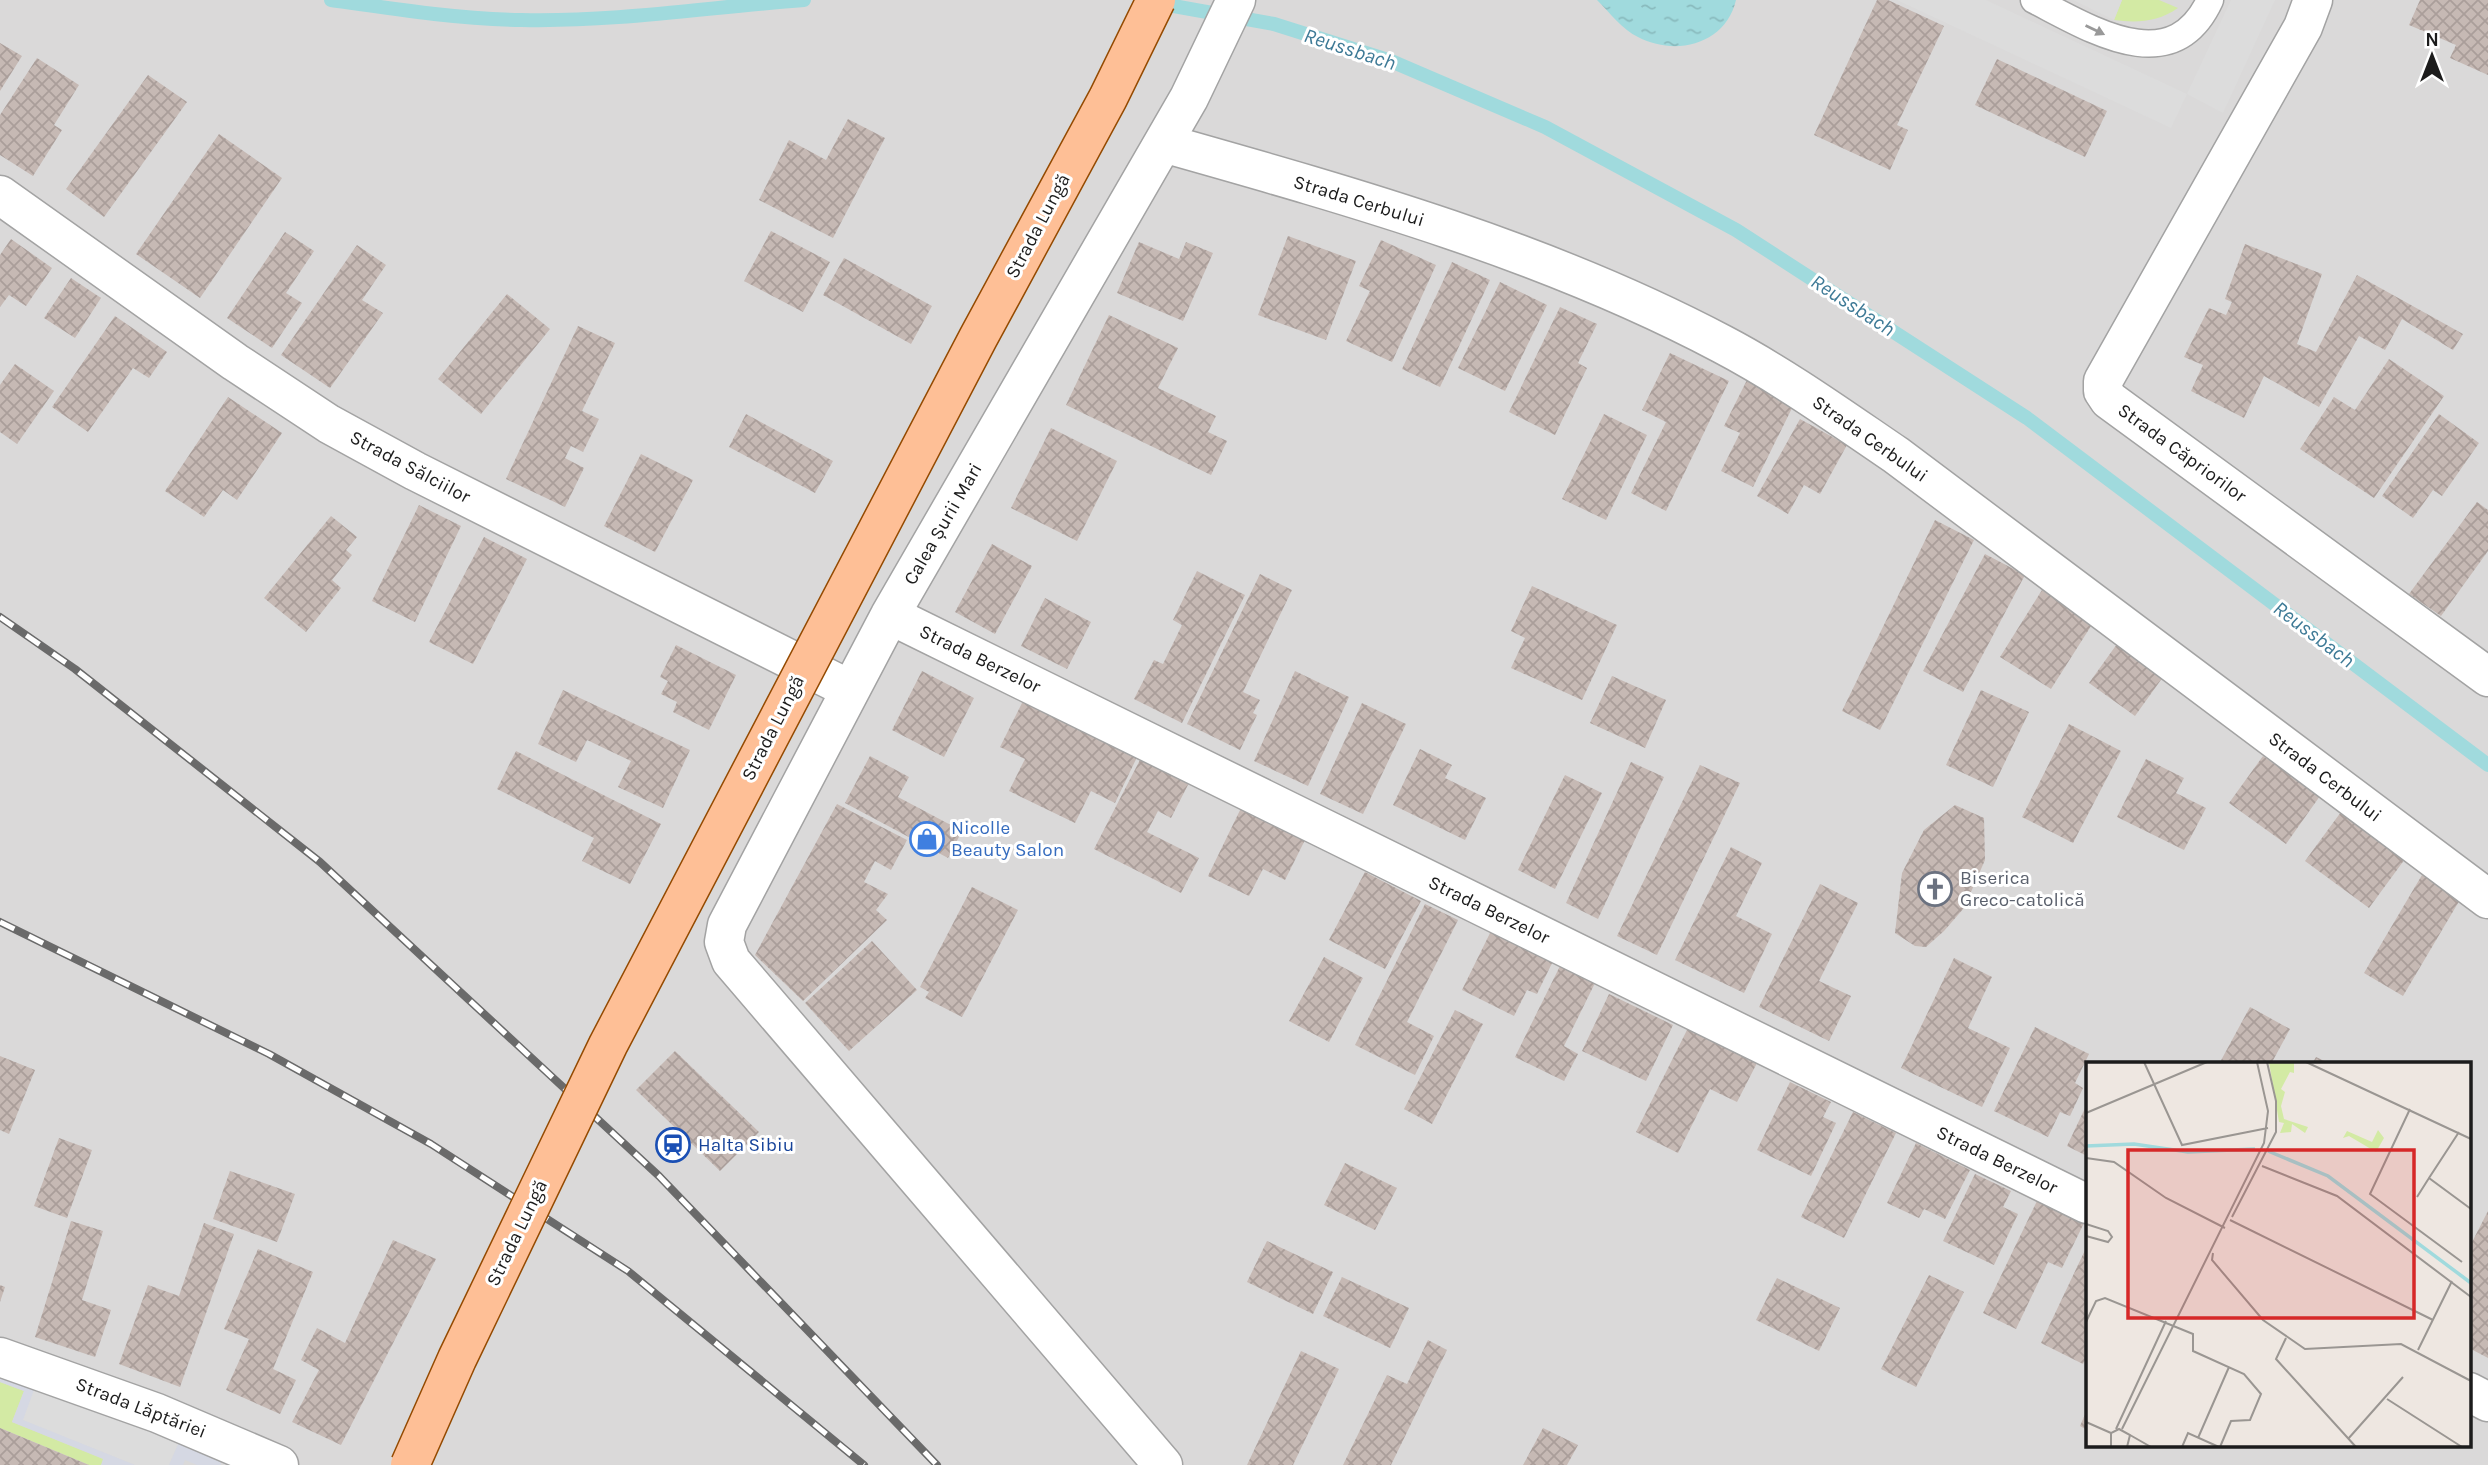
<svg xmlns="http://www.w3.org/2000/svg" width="2488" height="1465" font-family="Karla,sans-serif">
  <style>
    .residential { fill: #dad9d9; fill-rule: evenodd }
    .grass { fill: #d3eaa4 }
    .parking { fill: #dcdcdc }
    .plaza { fill: #d5d8e3 }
    .water { fill: url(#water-ripples) }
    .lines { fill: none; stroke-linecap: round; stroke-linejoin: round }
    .stream { stroke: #a0dadd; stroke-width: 14 }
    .building { fill: url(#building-cross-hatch) }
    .service-casing { stroke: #a3a3a3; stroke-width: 29 }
    .minor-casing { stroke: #a3a3a3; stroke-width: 41 }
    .service { stroke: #fff; stroke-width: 26 }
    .minor { stroke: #fff; stroke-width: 38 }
    .rail-casing { stroke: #6a6a6a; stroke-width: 8 }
    .rail { stroke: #fff; stroke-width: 5; stroke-dasharray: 16; stroke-linecap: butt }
    .primary-bridge-casing { stroke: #944a00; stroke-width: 41; stroke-linecap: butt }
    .primary-bridge { stroke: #febf96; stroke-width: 38 }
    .oneway { fill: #999 }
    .labels { text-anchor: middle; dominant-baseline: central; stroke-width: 6; stroke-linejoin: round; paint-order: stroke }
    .street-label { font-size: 19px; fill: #1c1c1c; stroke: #fff }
    .shop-label { font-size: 19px; fill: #366cbe; stroke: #fff; text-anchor: start }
    .worship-label { font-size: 19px; fill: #5b616d; stroke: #fff; text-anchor: start }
    .transit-label { font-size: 19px; fill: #164399; stroke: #fff; text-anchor: start }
    .water-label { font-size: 21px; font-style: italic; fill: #3e7a96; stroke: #fff }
    .inset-river { fill: none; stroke: #a0dadd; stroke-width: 3.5 }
    .inset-road { fill: none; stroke: #9a9692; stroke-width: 2 }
    .view { fill: #d62828; fill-opacity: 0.15; stroke: #d62828; stroke-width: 3.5 }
    .inset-edge { fill: none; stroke: #1c1c1c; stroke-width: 3.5 }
  </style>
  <defs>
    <pattern id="water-ripples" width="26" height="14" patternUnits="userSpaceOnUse" patternTransform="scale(1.75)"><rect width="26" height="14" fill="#a0dadd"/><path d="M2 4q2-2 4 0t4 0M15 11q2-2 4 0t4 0" fill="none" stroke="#89babd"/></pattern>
    <pattern id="building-cross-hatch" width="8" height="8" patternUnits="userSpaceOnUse" patternTransform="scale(1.75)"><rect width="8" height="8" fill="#c6b9b4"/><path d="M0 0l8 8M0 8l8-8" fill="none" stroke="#aa9e9a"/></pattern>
  </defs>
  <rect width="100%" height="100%" fill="#eee7e1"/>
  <path class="residential" d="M0 0H2488V1465H0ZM2087 1064H2469V1446H2087Z"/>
  <path class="grass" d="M2122 0H2159L2178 8C2158 22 2137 23 2114 20Z
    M0 1382 24 1391 12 1422 104 1459 101 1465H89L0 1428Z"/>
  <path class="parking" d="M1897 0H1986L2187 94 2231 0H2275L2223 113 2187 94 2171 128Z
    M2073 0H2122L2114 20Z
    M35 1387 179 1442 169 1465H135L22 1420Z"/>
  <path class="plaza" d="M0 1375 35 1387 23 1420 135 1465H101L103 1459 12 1422 24 1391 0 1382Z
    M179 1442 220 1459 221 1465H197L185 1460 183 1465H169Z"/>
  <path class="water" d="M1597 0H1736C1726 44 1676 57 1638 37 1623 30 1609 12 1597 0Z"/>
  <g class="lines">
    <path class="stream" d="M331 0C394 9 458 19 522 20 617 22 710 7 804 0
      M1157 3 1274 24 1391 61 1545 127 1736 230 2027 418 2488 765"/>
  </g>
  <path class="building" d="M1877 0H1888L1944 26 1897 125 1908 130 1890 170 1814 135Z
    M2420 0H2488V75L2450 58 2456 45 2409 25Z
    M0 43 22 56 0 91Z
    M37 58 79 85 54 125 62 130 33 176 0 155V115Z
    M1997 59 2107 111 2085 157 1975 105Z
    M148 75 187 102 104 217 66 189Z
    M848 119 885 138 833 238 759 200 789 140 826 160Z
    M219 134 282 178 200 298 136 254Z
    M771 231 830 262 803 312 744 281Z
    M285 232 314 251 286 293 302 303 272 348 227 318Z
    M1288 236 1356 261 1326 340 1258 315Z
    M11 239 52 268 26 306 9 295 0 307V255Z
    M1381 240 1436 265 1392 362 1346 341 1370 291 1359 286Z
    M1139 242 1179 259 1186 242 1213 253 1183 321 1117 293Z
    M2245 244 2322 274 2297 344 2316 352 2357 275 2463 334 2453 350 2402 319 2385 350 2359 336 2319 407 2264 376 2244 418 2191 391 2203 365 2184 357 2209 308 2226 315 2232 302 2225 299Z
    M357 245 386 265 362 300 383 313 330 388 281 355Z
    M844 258 932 306 911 344 823 295Z
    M1452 262 1490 280 1440 387 1402 369Z
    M71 278 101 298 75 338 44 318Z
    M1500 282 1547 305 1505 391 1458 368Z
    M507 294 550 329 481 414 438 379Z
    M1560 307 1597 324 1578 363 1587 368 1555 435 1509 412Z
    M1109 315 1178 348 1158 388 1216 416 1208 432 1227 441 1211 475 1066 405Z
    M115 316 167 352 149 378 133 368 88 432 52 407Z
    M578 326 615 343 582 411 599 419 583 452 571 446 565 458 584 468 565 507 506 479Z
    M1670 353 1729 381 1666 511 1631 493 1666 422 1642 410Z
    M2389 359 2444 396 2374 498 2300 449 2334 397 2355 410Z
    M15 364 54 391 17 444 0 432V385Z
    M1747 380 1794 404 1753 487 1721 471 1740 433 1724 426Z
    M228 397 282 433 237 500 223 490 204 517 165 491Z
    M746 414 833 461 815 493 729 447Z
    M1604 414 1647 435 1606 520 1562 499Z
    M2439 414 2479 443 2442 496 2433 490 2413 518 2382 496Z
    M1800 419 1847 445 1820 494 1804 485 1788 514 1757 496Z
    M1051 428 1117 461 1077 541 1011 508Z
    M641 454 693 480 655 552 604 526Z
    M2477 502 2488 510V551L2441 616 2409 594Z
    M419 505 461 526 415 622 372 601Z
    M331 516 357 537 346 550 352 555 332 580 341 588 306 632 264 598Z
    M1935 520 1974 540 1880 730 1842 711Z
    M484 537 527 559 473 664 429 642Z
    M992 544 1032 566 995 634 955 612Z
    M1985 554 2025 575 1963 692 1923 671Z
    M1197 571 1245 595 1182 723 1134 699 1154 660 1163 664 1182 625 1173 620Z
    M1260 574 1292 590 1243 692 1260 700 1253 713 1257 715 1240 750 1187 724Z
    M1532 586 1617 625 1582 700 1511 668 1525 638 1511 631Z
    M2042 590 2093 623 2051 689 2000 657Z
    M1045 598 1091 622 1067 669 1021 646Z
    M2117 644 2163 677 2135 716 2089 683Z
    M676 645 736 675 709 730 673 712 677 702 661 694 668 681 660 677Z
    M922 671 974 698 944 757 892 730Z
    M1295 671 1349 697 1308 786 1254 761Z
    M1612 676 1666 700 1645 748 1590 723Z
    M563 690 690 750 663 808 618 787 631 761 587 740 576 762 538 744Z
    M1981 690 2029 712 1993 787 1946 765Z
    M1025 697 1139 753 1115 803 1091 791 1075 823 1009 791 1025 759 1000 747Z
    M1362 703 1406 724 1363 814 1320 794Z
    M2069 724 2121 751 2073 843 2022 817Z
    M1420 749 1452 765 1445 778 1486 798 1465 840 1393 805Z
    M516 751 661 824 630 884 582 861 594 838 497 789Z
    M870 756 909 777 898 797 962 831 948 858 845 803Z
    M1142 756 1190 781 1171 818 1158 811 1147 832 1199 858 1181 893 1094 849Z
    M2263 756 2320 796 2286 844 2229 803Z
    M2146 759 2184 778 2176 793 2206 808 2184 850 2117 817Z
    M1631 762 1664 777 1598 919 1566 903Z
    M1700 765 1740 783 1657 955 1617 936Z
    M1565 775 1602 793 1555 889 1518 870Z
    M837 804 907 840 891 870 875 861 864 882 888 894 876 910 887 920 803 1001 755 955Z
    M1243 804 1307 836 1285 880 1263 869 1249 896 1208 876Z
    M1955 805 1984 818 1985 860 1964 908 1944 931 1926 947 1915 946 1895 933 1902 873 1924 830Z
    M2341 812 2405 859 2369 908 2305 861Z
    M1731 847 1762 863 1736 916 1772 934 1744 993 1675 960Z
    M1365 872 1421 901 1385 969 1329 940Z
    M2422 875 2461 898 2403 996 2364 973Z
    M1820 884 1858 903 1819 981 1851 996 1829 1041 1759 1007Z
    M972 887 1018 910 962 1017 925 998 929 992 920 987Z
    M1425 904 1458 920 1407 1022 1434 1036 1415 1075 1355 1045Z
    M1492 929 1554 959 1537 994 1527 990 1514 1016 1462 990Z
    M872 941 917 990 849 1051 805 1003Z
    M1324 957 1363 978 1329 1042 1289 1021Z
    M1954 958 1992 977 1968 1028 2010 1048 1982 1107 1901 1068Z
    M1560 966 1595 983 1564 1046 1578 1054 1564 1081 1515 1057Z
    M1609 994 1673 1025 1646 1081 1582 1051Z
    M2250 1007 2290 1029 2271 1064H2219Z
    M1455 1010 1483 1024 1432 1124 1404 1109Z
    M2035 1027 2089 1054 2075 1083 2083 1088 2070 1116 2060 1112 2048 1137 1994 1111Z
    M1688 1028 1757 1063 1737 1102 1710 1089 1678 1153 1636 1132Z
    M675 1051 759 1132 720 1171 636 1090Z
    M0 1056 35 1070 9 1134 0 1130Z
    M2316 1057 2331 1064H2312Z
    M1790 1082 1831 1102 1823 1117 1836 1123 1811 1176 1757 1150Z
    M2087 1104V1156L2067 1146Z
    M1853 1112 1896 1133 1844 1238 1801 1217Z
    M59 1138 92 1150 67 1218 34 1206Z
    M1916 1143 1970 1170 1945 1219 1924 1209 1919 1218 1887 1203Z
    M1345 1163 1397 1188 1375 1230 1324 1205Z
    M230 1171 295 1194 277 1242 213 1219Z
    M1975 1174 2011 1191 2003 1207 2018 1214 1994 1265 1943 1241Z
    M2037 1201 2084 1223 2062 1268 2048 1262 2016 1329 1983 1313Z
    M2488 1211V1358L2469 1348V1248Z
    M71 1221 103 1231 82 1300 111 1310 95 1357 35 1337Z
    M204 1223 234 1234 180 1387 119 1364 148 1285 179 1296Z
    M393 1240 436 1259 341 1445 292 1422 319 1370 301 1360 317 1328 345 1343Z
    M1267 1241 1333 1272 1313 1314 1247 1282Z
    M2087 1246V1356L2083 1364 2041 1343Z
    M258 1249 313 1272 273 1369 296 1380 280 1414 226 1390 249 1339 224 1329Z
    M1929 1275 1964 1292 1916 1387 1881 1369Z
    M1342 1277 1409 1308 1390 1348 1323 1316Z
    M1777 1278 1840 1308 1819 1351 1756 1320Z
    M0 1285 5 1287 0 1302Z
    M1428 1340 1447 1350 1391 1465H1343L1387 1375 1407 1384Z
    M1301 1351 1339 1369 1293 1465H1247Z
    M2087 1410V1430L2080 1426Z
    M0 1428 89 1465H0Z
    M1543 1428 1578 1445 1567 1465H1523Z"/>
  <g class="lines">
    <g class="service-casing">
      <path id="service" d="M2034 0C2089 28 2172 82 2210 0"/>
    </g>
    <g class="minor-casing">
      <path id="minor" d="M2313 0 2303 27 2103 381V391L2109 400 2488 677
        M1163 143C1354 197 1546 251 1722 344 1783 376 1840 417 1896 455L2488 899
        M0 195 235 362 329 424 415 471 849 689
        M890 615 2087 1204
        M0 1357 157 1413 279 1465
        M2469 1392 2488 1402
        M1163 1465 731 961 724 942 727 925 890 615 1189 98 1236 0"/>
    </g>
    <use href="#service" class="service"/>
    <use href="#minor" class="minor"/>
    <g class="rail-casing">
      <path id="rail" d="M0 617 75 669 320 862 659 1176 937 1465
        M0 922 269 1054 431 1144 628 1271 864 1465"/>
    </g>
    <use href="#rail" class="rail"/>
    <g class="primary-bridge-casing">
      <path id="primary-bridge" d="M410 1465 457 1359 608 1045 978 338 1108 98 1156 0"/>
    </g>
    <use href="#primary-bridge" class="primary-bridge"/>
  </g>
  <defs><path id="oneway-solid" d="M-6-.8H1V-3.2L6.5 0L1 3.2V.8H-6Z" transform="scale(1.75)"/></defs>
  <use class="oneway" href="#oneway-solid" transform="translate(2095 30) rotate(26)"/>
  <defs>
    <g id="shop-ring" transform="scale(1.75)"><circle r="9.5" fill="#fff" stroke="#3f7fe0" stroke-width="1.5"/><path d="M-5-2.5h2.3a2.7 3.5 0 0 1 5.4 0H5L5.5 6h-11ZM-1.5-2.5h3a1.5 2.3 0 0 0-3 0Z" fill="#3f7fe0"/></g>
    <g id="church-ring" transform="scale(1.75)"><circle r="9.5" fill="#fff" stroke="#6b7280" stroke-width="1.5"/><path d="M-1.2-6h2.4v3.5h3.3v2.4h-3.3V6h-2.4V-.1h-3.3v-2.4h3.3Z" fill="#6b7280"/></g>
    <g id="station-ring" transform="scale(1.75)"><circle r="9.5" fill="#fff" stroke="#1a4fb4" stroke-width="1.5"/><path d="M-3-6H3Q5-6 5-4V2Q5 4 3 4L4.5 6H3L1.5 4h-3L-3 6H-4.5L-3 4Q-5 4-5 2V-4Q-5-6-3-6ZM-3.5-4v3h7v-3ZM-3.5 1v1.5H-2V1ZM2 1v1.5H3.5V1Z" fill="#1a4fb4"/></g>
  </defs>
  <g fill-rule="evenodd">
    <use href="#shop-ring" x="927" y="839"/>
    <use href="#church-ring" x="1935" y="889"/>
    <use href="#station-ring" x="673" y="1145"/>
  </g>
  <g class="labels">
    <g class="street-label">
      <text transform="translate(1359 201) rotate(17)">Strada Cerbului</text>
      <text transform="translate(1038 226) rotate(-62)">Strada Lungă</text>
      <text transform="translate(1870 439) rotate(35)">Strada Cerbului</text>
      <text transform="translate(2182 453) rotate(36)">Strada Căpriorilor</text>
      <text transform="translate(410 467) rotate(28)">Strada Sălciilor</text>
      <text transform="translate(943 524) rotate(-60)">Calea Șurii Mari</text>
      <text transform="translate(980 659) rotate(26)">Strada Berzelor</text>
      <text transform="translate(773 728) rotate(-63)">Strada Lungă</text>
      <text transform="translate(2325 777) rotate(37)">Strada Cerbului</text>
      <text transform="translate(1489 910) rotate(26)">Strada Berzelor</text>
      <text transform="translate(1997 1160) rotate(26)">Strada Berzelor</text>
      <text transform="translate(517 1233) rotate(-64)">Strada Lungă</text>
      <text transform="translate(141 1408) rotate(21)">Strada Lăptăriei</text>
    </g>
    <g class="shop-label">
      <text x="951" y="828">Nicolle<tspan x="951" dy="22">Beauty Salon</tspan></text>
    </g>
    <g class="worship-label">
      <text x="1960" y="878">Biserica<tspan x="1960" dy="22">Greco-catolică</tspan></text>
    </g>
    <g class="transit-label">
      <text x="698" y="1145">Halta Sibiu</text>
    </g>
    <g class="water-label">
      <text transform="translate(1350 49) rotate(18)">Reussbach</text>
      <text transform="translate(1853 305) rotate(33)">Reussbach</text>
      <text transform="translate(2314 634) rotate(37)">Reussbach</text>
    </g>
  </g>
  <g transform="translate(2086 1062)">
    <rect width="385" height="385" fill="#eee7e1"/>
    <path d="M183 0H208V11L204 10 195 27 199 30 195 44 198 57 222 65 219 71 206 62 205 70 194 71 198 61 193 60ZM292 68 298 76 290 90 263 74 257 76 261 69 286 80Z" fill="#d3eaa4"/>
    <path class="inset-river" d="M0 84 48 82 102 90 169 87M182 89 242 114 385 221"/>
    <path class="inset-road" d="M58 0 96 83 182 66M220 0 385 77M324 47 284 132 376 200M0 51 121 0M373 70 343 116 385 147M0 96 28 100 80 136 139 166M176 104 251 134 385 235M331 135 343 116M146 155 190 70V39L181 0M144 158 347 258M0 162 22 169 26 175 22 180 0 174M127 191 126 198 177 258 219 287 315 282 385 319M0 260 10 239 19 236 107 272V289L158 312 175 332 164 358 145 359 134 385M200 276 190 297 270 385M332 288 366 219M301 337 376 385M0 360 25 371M30 367 80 259M36 367 178 81 182 49 171 0M44 373 65 385M112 376 143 305M262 377 317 315M25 385V371L33 367 44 373 41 385M96 385 102 371 133 385"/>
    <path class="view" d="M42 88H328V256H42Z"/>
    <rect width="385" height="385" class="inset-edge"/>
  </g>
  <g transform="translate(2432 56)" stroke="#ffffff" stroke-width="5" paint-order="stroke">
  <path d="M0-5L12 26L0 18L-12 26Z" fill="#1c1c1c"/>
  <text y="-10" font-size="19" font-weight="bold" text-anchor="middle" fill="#1c1c1c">N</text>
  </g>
</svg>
